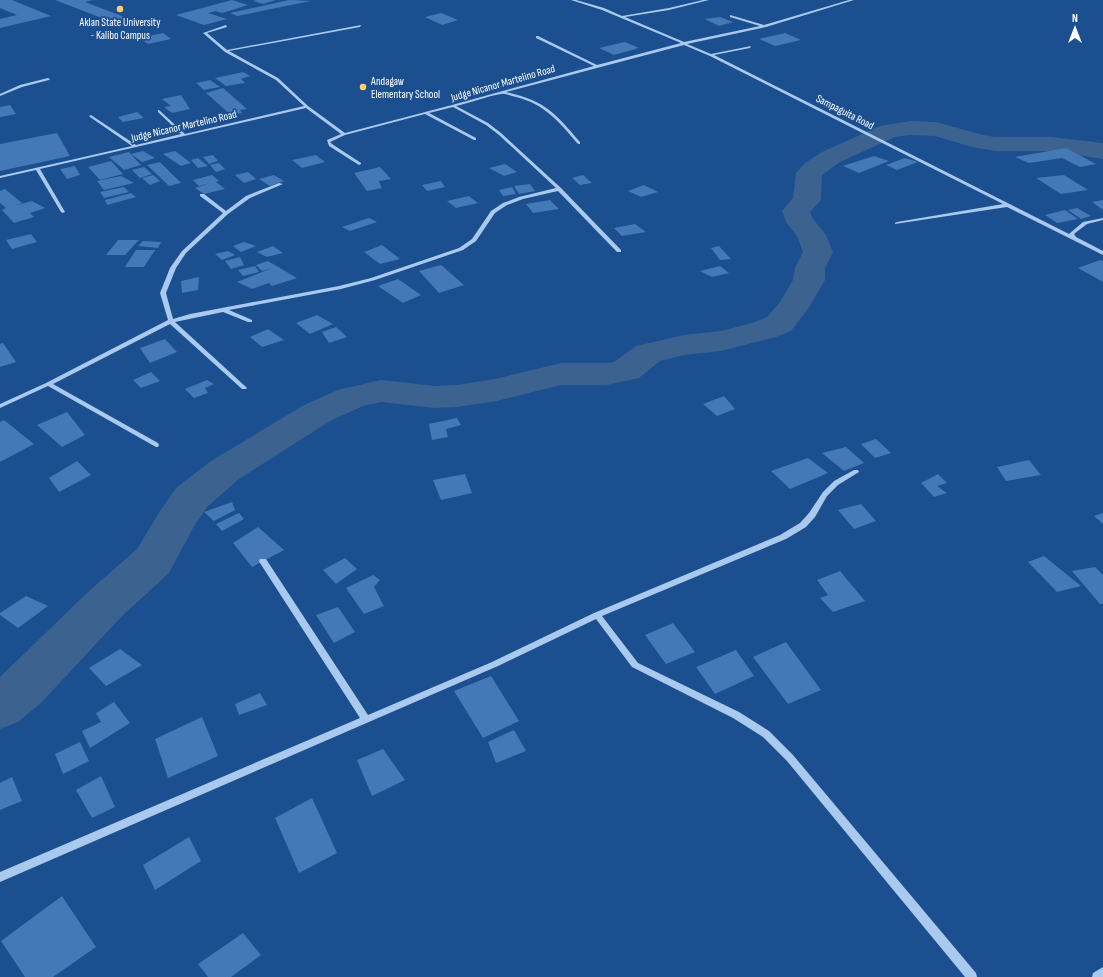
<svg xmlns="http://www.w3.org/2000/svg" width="1103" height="977" font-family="'Sofia Sans Condensed',sans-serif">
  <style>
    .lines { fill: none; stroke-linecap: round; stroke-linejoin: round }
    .river { fill: #3c6290; fill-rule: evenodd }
    .building { fill: #4478b7 }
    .minor { fill: #a9c9ee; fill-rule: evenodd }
    .poi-dot { fill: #ffd166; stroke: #1b4f8f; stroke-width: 1.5 }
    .labels { text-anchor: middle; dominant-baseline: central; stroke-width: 3.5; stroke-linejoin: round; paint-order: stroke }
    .far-poi-label { font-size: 11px; fill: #fff; stroke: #1b4f8f }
    .far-street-label { font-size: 11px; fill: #fff; stroke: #1b4f8f }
  </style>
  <rect width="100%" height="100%" fill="#1b4f8f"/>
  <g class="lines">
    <path class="river" d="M910 121 936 122 983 135 995 137H1052L1103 143V159L1052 151H995L972 147 935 136 910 135 895 137 840 162 822 175 821 200 810 212 813 219 826 235 833 252 825 268V280L810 306 791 331 776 337 721 351 684 355 660 361 639 378 607 385H561L497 401 457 407 435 408 381 402 363 406 330 421 239 479 207 507 193 528 169 573 121 617 41 703 18 722 0 729V677L89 591 137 549 160 511 177 487 211 461 304 405 338 390 381 380 435 386 457 385 495 379 561 363H607L614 362 636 346 684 335 721 331 752 323 767 317 780 302 793 280 795 268 803 252 797 236 786 222 782 211 793 198 796 173 805 163 822 152 880 126Z"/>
  </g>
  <path class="building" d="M0 0H12L51 16 0 28V19L17 15 0 8Z
    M55 0H93L85 2 127 18 112 22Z
    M232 0 248 5 222 13 216 11 208 13 227 19 204 25 176 15Z
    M257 0H276L263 4 253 1Z
    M289 0 311 1 237 16 230 13Z
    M441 13 458 20 442 25 425 17Z
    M720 17 733 22 719 26 705 19Z
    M163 33 171 39 148 44 140 38Z
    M785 33 801 40 775 46 759 39Z
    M625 42 639 48 614 55 599 48Z
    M243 72 250 76 241 79 245 83 226 86 215 78Z
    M210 80 220 87 204 90 196 83Z
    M223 88 247 109 240 110 242 113 231 115 206 93Z
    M181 95 190 109 172 113 164 107 171 106 162 99Z
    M10 105 16 114 0 117V107Z
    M137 112 144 118 123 122 118 117Z
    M57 133 70 156 0 171V144Z
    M1066 148 1096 164 1080 167 1062 158 1029 163 1015 157Z
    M143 151 155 158 142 162 131 154Z
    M175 151 191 163 181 166 163 154Z
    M129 152 141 165 124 170 109 157Z
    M213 155 218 161 209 164 203 157Z
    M316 155 325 162 302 168 292 160Z
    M874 156 889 161 859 173 843 166Z
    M198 158 208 166 198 168 191 160Z
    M905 158 918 162 897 170 886 165Z
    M111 161 123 174 100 180 88 167Z
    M160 162 181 183 169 186 147 165Z
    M219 163 225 169 216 172 210 165Z
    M505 164 517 172 504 176 489 168Z
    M75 166 80 175 67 179 60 169Z
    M144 167 152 174 140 178 132 170Z
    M380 167 391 179 379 181 382 188 367 191 354 173Z
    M248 172 256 179 244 183 235 175Z
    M153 175 160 181 150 185 142 178Z
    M212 175 219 181 216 182 225 189 204 194 195 188 210 183 199 186 193 180Z
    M274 175 284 181 270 186 259 179Z
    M583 175 592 183 580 185 572 178Z
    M1064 175 1088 190 1061 194 1036 178Z
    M121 176 134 183 104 190 97 181Z
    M441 181 445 187 427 191 422 185Z
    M530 184 535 191 519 194 514 186Z
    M644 185 658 192 641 197 628 191Z
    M124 187 129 192 104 198 100 192Z
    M512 187 516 194 503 196 499 190Z
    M5 189 22 203 13 206 32 201 45 208 30 213 34 217 14 223 2 210 6 208 0 203V191Z
    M131 193 136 197 107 205 105 200Z
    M469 196 478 203 456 208 447 201Z
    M550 200 559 209 533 213 526 204Z
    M1103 200V210L1092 202Z
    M1077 208 1091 216 1081 219 1068 210Z
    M1065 210 1078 219 1057 223 1045 215Z
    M369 218 377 222 350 231 342 227Z
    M635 224 646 232 622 236 614 228Z
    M31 234 37 242 12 249 6 240Z
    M118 240H139L125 255H106Z
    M143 241 161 242 158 248 138 246Z
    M244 242 256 246 241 252 233 246Z
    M382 245 400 259 380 264 364 252Z
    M273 246 283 253 267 257 257 252Z
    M719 246 731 259 720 260 711 248Z
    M136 250H155L144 267H125Z
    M228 251 235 255 222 260 215 254Z
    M240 257 244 265 231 269 225 261Z
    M1100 260 1103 261V282L1078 268Z
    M268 261 297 278 272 286 269 283 252 289 237 282 272 268 262 271 256 265Z
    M441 265 464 285 439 293 419 271Z
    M255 266 259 272 243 276 238 270Z
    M720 266 729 273 712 277 700 271Z
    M199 277 198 290 182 293 181 281Z
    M398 279 421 295 403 303 378 286Z
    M317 315 333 324 310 334 296 323Z
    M336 327 347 337 329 343 322 332Z
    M268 329 284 340 262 347 250 337Z
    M165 339 177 352 150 363 140 348Z
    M3 343 16 362 0 367V344Z
    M151 372 160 381 141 388 133 380Z
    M207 380 214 384 205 388 208 393 194 398 185 389Z
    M724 396 735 409 717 416 703 404Z
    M67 412 85 435 62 447 37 425Z
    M457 418 461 425 446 429 448 437 432 440 429 424Z
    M4 420 34 444 0 462V422Z
    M876 439 891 453 875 458 861 444Z
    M846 447 864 463 844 471 822 453Z
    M808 458 828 473 790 489 771 471Z
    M1029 460 1041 475 1006 481 997 467Z
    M77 461 91 475 59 492 49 478Z
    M465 474 472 493 441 500 433 480Z
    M938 474 947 483 937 486 947 493 934 497 921 483Z
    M232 502 235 510 214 521 204 512Z
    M861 504 876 521 854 529 838 510Z
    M239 513 244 519 222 531 216 524Z
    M1103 513V524L1094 516Z
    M258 527 284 550 252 567 233 543Z
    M1044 556 1081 586 1057 592 1028 562Z
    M345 558 357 569 336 584 323 570Z
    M1095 567 1103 575V604H1100L1072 571Z
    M840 571 865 601 833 612 820 598 828 595 817 580Z
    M373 575 380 580 374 587 384 606 364 614 346 588Z
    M26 596 48 606 18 628 0 615V613Z
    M338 607 355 632 334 643 316 615Z
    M673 623 695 652 666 664 645 635Z
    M786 642 821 690 788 704 753 657Z
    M120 649 142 665 106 686 89 668Z
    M736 650 754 676 715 694 696 667Z
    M491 676 519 721 483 738 454 691Z
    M260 693 267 705 239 715 235 704Z
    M114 702 130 723 90 748 82 731 101 722 96 713Z
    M202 717 218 756 168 778 155 739Z
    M514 730 526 751 496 763 488 742Z
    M80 742 89 761 63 774 55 754Z
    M383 749 405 780 372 796 357 760Z
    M101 776 115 807 92 818 76 790Z
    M12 777 22 801 0 810V783Z
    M312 798 337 853 299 873 275 818Z
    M189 837 201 861 155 890 143 865Z
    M62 896 96 947 53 977H25L1 941Z
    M243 933 261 955 231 977H208L198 964Z"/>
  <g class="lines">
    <path class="minor" d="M571 0H576L604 8 622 16 669 8 703 0H709L669 10 625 17 684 42 760 26 730 17V15L764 25 849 0H854L766 27 687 44 711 54 751 46 750 48 714 55 1069 234 1083 222 1103 218V220L1087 224 1074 234 1076 237 1103 251V255L1007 207 895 224V223L897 222 1003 204 710 56 684 45 506 92C546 101 555 113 580 142V144H578C559 122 545 104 516 97 511 96 505 93 501 94 488 96 469 103 456 106L488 123 501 133 561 188 621 250V252H617L558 191 523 199 507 205 495 213 476 241 463 250 375 280 341 289 229 310 252 320V322H248L223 312 175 322 246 387 247 388 246 389H242L170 324 53 384 158 443 159 445 158 447H156L48 386 0 408V404L46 383 168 320 160 293 170 268 182 251 223 213 200 196V194H204L226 211 246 196 279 183 283 184 250 198 228 214 186 253 176 268 166 293 173 319 190 314 339 286 371 278 459 248 472 239 491 211 503 203 519 197 556 188 499 135 486 125 453 107 429 113 476 138V140H474L425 114 345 135 330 142 332 144 361 163V164L359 165 329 146 327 140 341 134 306 108 40 169 65 212 63 213 61 212 36 170 0 178V176L132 146 90 117 89 116 91 115 136 145 181 134 158 112V110H159L185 134 304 106 276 80 225 52 203 33 226 25 227 27 207 33 227 50 361 25 360 27 229 51 278 78 308 106 345 133 452 105 594 66 536 38V36H538L597 65 681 43 602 10Z
      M48 78 50 79 49 80 22 87 0 96V94L20 85Z
      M854 470H858L859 472 838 485 827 496 815 517 806 527 786 539 602 616 638 663 739 712 769 731 793 755 976 973 977 977H965L787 761 763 737 733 718 632 667 596 619 498 666 0 882V872L360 718 260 563 259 561 260 559H266L368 715 492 662 594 613 780 535 800 523 809 513 823 492 834 481Z
      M1103 967V977H1092L1093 973Z"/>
  </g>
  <g class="poi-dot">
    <circle cx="120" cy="9" r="4"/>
    <circle cx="363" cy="87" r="4"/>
  </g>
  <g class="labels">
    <g class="far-poi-label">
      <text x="120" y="22">Aklan State University<tspan x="120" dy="13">- Kalibo Campus</tspan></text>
      <text x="371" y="81" text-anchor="start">Andagaw<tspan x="371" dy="13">Elementary School</tspan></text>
    </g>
    <g class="far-street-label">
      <text transform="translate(503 83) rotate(-16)">Judge Nicanor Martelino Road</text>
      <text transform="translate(845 112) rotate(27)">Sampaguita Road</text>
      <text transform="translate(184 126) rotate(-13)">Judge Nicanor Martelino Road</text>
    </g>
  </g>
  <g transform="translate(1075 28)" stroke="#1b4f8f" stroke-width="3" paint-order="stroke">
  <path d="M0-3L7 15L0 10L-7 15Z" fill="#ffffff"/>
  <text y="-6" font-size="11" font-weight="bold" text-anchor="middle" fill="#ffffff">N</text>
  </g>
</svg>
